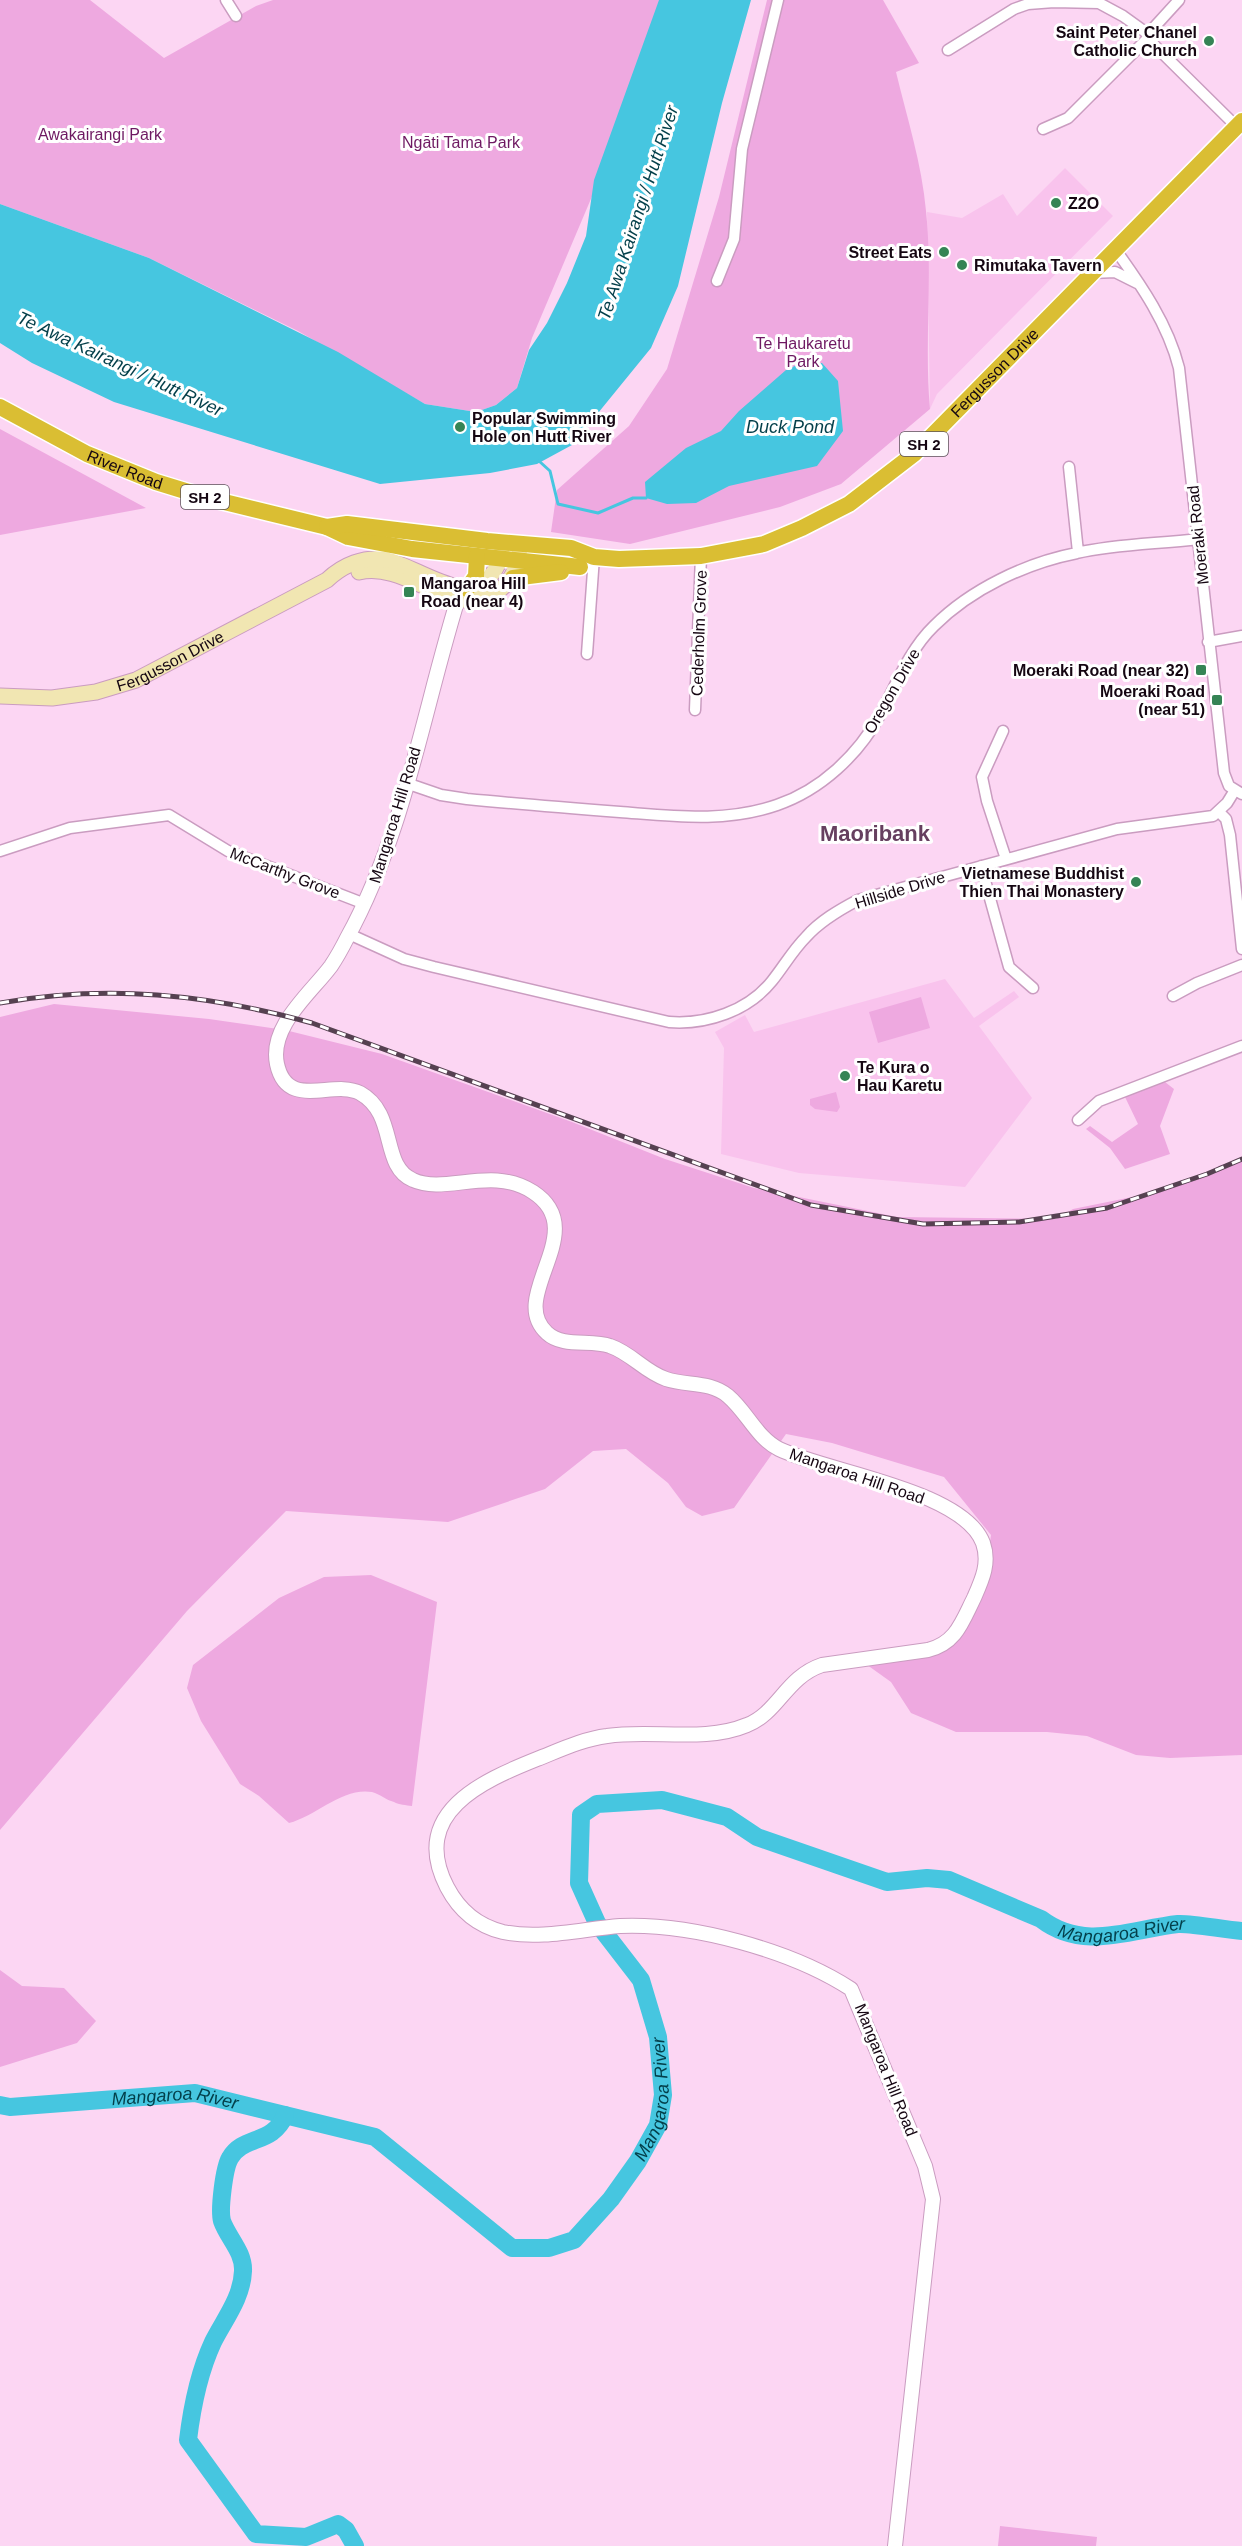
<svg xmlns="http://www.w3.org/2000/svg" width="1242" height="2546" font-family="Arial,sans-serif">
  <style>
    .built { fill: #f9c3ed }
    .green { fill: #eea9e0 }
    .water { fill: #46c6e0 }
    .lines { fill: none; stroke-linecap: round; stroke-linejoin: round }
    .stream { stroke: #46c6e0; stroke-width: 3 }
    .river { stroke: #46c6e0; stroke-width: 18 }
    .minor-casing { stroke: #ca9cc0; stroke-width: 13 }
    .tertiary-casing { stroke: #ca9cc0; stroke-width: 16 }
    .secondary-casing { stroke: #ca9cc0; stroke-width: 17 }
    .trunk-casing { stroke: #fff; stroke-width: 19 }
    .minor { stroke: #fff; stroke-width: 10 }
    .tertiary { stroke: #fff; stroke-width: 14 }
    .secondary { stroke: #f1e6b2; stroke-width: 15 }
    .trunk { stroke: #dabe33; stroke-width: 16 }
    .rail-casing { stroke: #564151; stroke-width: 5 }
    .rail { stroke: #fff; stroke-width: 3; stroke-dasharray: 9; stroke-linecap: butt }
    .poi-dot { fill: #358455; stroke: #fff; stroke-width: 2 }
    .labels { text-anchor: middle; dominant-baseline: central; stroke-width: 6; stroke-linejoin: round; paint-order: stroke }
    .shield { fill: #fff; stroke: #5b5159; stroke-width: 1.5 }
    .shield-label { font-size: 15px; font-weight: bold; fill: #150612 }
    .poi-label { font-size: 16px; font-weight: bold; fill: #150612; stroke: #fff; text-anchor: end }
    .park-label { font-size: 16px; fill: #6e1962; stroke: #fff }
    .street-label { font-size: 16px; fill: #150612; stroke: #fff }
    .water-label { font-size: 18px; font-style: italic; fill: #033f4a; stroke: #fff }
    .district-label { font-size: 22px; font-weight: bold; fill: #663f5f; stroke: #fff }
  </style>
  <rect width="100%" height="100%" fill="#fcd6f3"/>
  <path class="built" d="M1065 168 1113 216 937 394 930 409 927 212 962 218 1003 194 1017 216Z
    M945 979 974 1018 1014 991 1019 997 979 1026 1032 1098 965 1187 799 1173 721 1154 724 1048 715 1032 745 1015 754 1032Z"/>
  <path class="green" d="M0 0H90L164 58 256 6 273 0H663L632 102 532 338 517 388 496 405 476 412 425 404 298 331 149 258 0 204Z
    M767 0H883L919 63 896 72C907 118 922 164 926 211 933 277 924 343 930 409L841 484 780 507 630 544 551 532 557 490 629 426 667 369 719 197Z
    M0 429 146 508 0 535Z
    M921 997 930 1028 878 1043 869 1012Z
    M54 1004 209 1019 285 1030 382 1054 572 1122 665 1159 754 1188 897 1217 1056 1219 1073 1209 1142 1195 1216 1173 1218 1166 1242 1159V1755L1170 1758 1136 1755 1087 1736 1047 1732H956L911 1713 891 1682 863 1662 945 1643 982 1598 991 1535 944 1477 832 1443 786 1434 734 1508 702 1516 686 1507 668 1483 626 1449 593 1451 545 1489 448 1522 286 1511 187 1611 0 1830V1017Z
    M1165 1082 1174 1089 1160 1126 1170 1154 1125 1169 1110 1148 1086 1129 1090 1126 1112 1142 1138 1124 1125 1097Z
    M836 1092 840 1107 837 1112 815 1109 810 1105V1099Z
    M371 1575 437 1602 412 1806C406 1805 399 1805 394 1802 386 1800 380 1794 372 1792 343 1787 316 1816 289 1823L259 1796 240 1784 201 1721 187 1688 193 1665 279 1598 324 1577Z
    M0 1970 22 1986 64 1988 96 2021 77 2043 0 2067Z
    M1000 2526 1097 2537 1096 2546H998Z"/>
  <path class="water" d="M659 0H751L722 103 678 286 651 348 572 445 537 464 490 473 380 484 114 402 32 363 0 343V204L149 258 338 352 425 404 476 412 496 405 517 388 529 350 547 323 567 283 586 236 594 180Z
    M822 363 838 381 843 431 817 466 729 486 696 503 667 504 646 498 645 482 686 448 721 431 739 411 786 370 799 364Z"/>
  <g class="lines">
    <path class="stream" d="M539 461 550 471 558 504 598 513 633 498H646"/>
    <g class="river">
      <path id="s1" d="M0 2105 10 2107 195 2093 375 2137 512 2248H549L574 2240 611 2199 638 2161 658 2125 663 2095 658 2037 641 1980 597 1923 579 1883 581 1815 597 1804 662 1800 727 1817 757 1837 887 1882 927 1878 949 1880 1041 1919C1084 1952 1131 1929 1178 1924 1192 1923 1225 1930 1242 1931"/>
      <path d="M285 2115C273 2145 243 2135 230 2158 224 2168 219 2210 222 2221 228 2238 244 2252 243 2271 242 2298 224 2320 213 2342 199 2372 192 2407 188 2440L256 2534 306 2537 338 2524 346 2530 355 2546"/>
    </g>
    <g class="minor-casing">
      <path id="minor" d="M226 0 236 16
        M1148 34 1179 0
        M948 50 1014 9 1028 4 1054 2 1099 3 1123 16 1148 34 1151 42 1236 126
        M1043 129 1068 118 1148 38
        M1115 249C1141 285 1168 324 1179 368L1224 773 1229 786 1242 794
        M1092 273 1115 272 1137 283
        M717 281 734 239 742 149 778 0
        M1069 467 1078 552
        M1208 642 1242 636
        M587 654 594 557
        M695 710 701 556
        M1003 731 982 777 987 801 1006 859
        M406 783 441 795 467 799C518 804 569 808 620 812 673 816 725 823 777 805 821 790 858 755 880 715 896 685 909 650 934 626 971 589 1026 563 1077 553 1116 544 1158 544 1198 539
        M1219 812 1226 819 1230 835 1242 949
        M0 851 70 828 169 815 228 851 365 904
        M981 866 1009 967 1033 988
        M349 934 404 959 434 967 669 1022C706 1025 748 1011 772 981 784 966 793 950 806 937 820 921 839 910 858 900L1117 829 1213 816 1227 803 1235 790
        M1173 996 1197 983 1242 965
        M1078 1120 1099 1101 1242 1046"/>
    </g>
    <g class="tertiary-casing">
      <path id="tertiary" d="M461 589C424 705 406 831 347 938 342 948 337 957 331 966 311 993 269 1026 277 1064 287 1111 333 1079 360 1093 398 1114 380 1166 413 1180 446 1195 491 1165 533 1192 593 1231 506 1296 547 1333 563 1348 591 1339 610 1346 631 1353 645 1372 666 1379 687 1386 710 1381 728 1396 747 1412 757 1438 779 1449 827 1472 963 1490 983 1543 990 1563 982 1580 974 1598 962 1622 956 1643 928 1650L822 1665C786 1677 778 1713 747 1725 704 1743 652 1729 607 1736 583 1739 560 1750 537 1759 482 1781 409 1813 447 1887 459 1910 478 1926 503 1932 540 1940 582 1929 620 1926 691 1923 791 1950 851 1989L925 2166 933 2199 895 2546"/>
    </g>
    <g class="secondary-casing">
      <g id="secondary">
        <path d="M359 572C408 561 450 619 494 594 512 583 517 568 520 548"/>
        <path id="s2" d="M0 696 52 698 96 692 136 680 327 580C343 565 364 556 387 560 416 566 466 606 489 578 497 569 501 560 502 549"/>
      </g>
    </g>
    <g class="trunk-casing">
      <g id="trunk">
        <path id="s3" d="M0 407 87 454 156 482 208 498 327 527 348 537 412 549 580 567"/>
        <path id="s4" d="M327 527 347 524 487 541 571 548 594 557 619 559 701 556 764 544 802 528 849 504 914 454 1242 121"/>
        <path d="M513 578 561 572"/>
        <path d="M467 589 476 576 477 556"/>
      </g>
    </g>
    <use href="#minor" class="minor"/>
    <use href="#tertiary" class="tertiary"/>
    <use href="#secondary" class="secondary"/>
    <use href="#trunk" class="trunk"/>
    <g class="rail-casing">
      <path id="rail" d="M0 1003C107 984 208 994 312 1023L811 1205 923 1224 1019 1222 1107 1208 1207 1174 1242 1159"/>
    </g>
    <use href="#rail" class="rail"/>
  </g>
  <g class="poi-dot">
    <circle cx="1209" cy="41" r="6"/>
    <circle cx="1056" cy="203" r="6"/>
    <circle cx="944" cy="252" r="6"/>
    <circle cx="962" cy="265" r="6"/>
    <circle cx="460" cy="427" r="6"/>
    <rect x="403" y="586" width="12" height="12" rx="3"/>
    <rect x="1195" y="664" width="12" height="12" rx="3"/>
    <rect x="1211" y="694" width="12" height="12" rx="3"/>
    <circle cx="1136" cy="882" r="6"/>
    <circle cx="845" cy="1076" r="6"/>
  </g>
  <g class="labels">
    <g class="shield">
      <rect x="900" y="432" width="48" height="24" rx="4.5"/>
      <rect x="181" y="485" width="48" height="24" rx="4.5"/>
    </g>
    <g class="shield-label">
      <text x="924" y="444">SH 2</text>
      <text x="205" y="497">SH 2</text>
    </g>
    <g class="poi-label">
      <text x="1197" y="32">Saint Peter Chanel<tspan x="1197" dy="18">Catholic Church</tspan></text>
      <text x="1068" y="203" text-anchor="start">Z2O</text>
      <text x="932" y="252">Street Eats</text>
      <text x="974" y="265" text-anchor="start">Rimutaka Tavern</text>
      <text x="472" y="418" text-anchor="start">Popular Swimming<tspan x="472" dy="18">Hole on Hutt River</tspan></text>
      <text x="421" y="583" text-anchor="start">Mangaroa Hill<tspan x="421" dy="18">Road (near 4)</tspan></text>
      <text x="1189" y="670">Moeraki Road (near 32)</text>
      <text x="1205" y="691">Moeraki Road<tspan x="1205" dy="18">(near 51)</tspan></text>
      <text x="1124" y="873">Vietnamese Buddhist<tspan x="1124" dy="18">Thien Thai Monastery</tspan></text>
      <text x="857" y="1067" text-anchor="start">Te Kura o<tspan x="857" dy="18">Hau Karetu</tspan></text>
    </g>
    <g class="park-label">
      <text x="100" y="134">Awakairangi Park</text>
      <text x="461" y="142">Ngāti Tama Park</text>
      <text x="803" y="343">Te Haukaretu<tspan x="803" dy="18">Park</tspan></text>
    </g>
    <g class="street-label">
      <text stroke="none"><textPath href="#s4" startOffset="732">Fergusson Drive</textPath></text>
      <text stroke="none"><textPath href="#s3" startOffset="140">River Road</textPath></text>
      <text transform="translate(1198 535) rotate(-96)">Moeraki Road</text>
      <text transform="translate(699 633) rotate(-88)">Cederholm Grove</text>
      <text stroke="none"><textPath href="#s2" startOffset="177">Fergusson Drive</textPath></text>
      <text transform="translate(892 691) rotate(-60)">Oregon Drive</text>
      <text transform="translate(395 815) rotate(-73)">Mangaroa Hill Road</text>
      <text transform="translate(285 873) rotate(21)">McCarthy Grove</text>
      <text transform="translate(900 890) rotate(-17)">Hillside Drive</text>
      <text transform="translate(857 1476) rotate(19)">Mangaroa Hill Road</text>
      <text transform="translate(886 2070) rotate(68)">Mangaroa Hill Road</text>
    </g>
    <g class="water-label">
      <text transform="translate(638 213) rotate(-72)">Te Awa Kairangi / Hutt River</text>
      <text transform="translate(120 364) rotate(25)">Te Awa Kairangi / Hutt River</text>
      <text x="790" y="427">Duck Pond</text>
      <text stroke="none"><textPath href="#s1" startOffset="1668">Mangaroa River</textPath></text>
      <text stroke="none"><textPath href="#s1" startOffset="788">Mangaroa River</textPath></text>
      <text stroke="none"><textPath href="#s1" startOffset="176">Mangaroa River</textPath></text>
    </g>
    <g class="district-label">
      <text x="875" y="833">Maoribank</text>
    </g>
  </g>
</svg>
